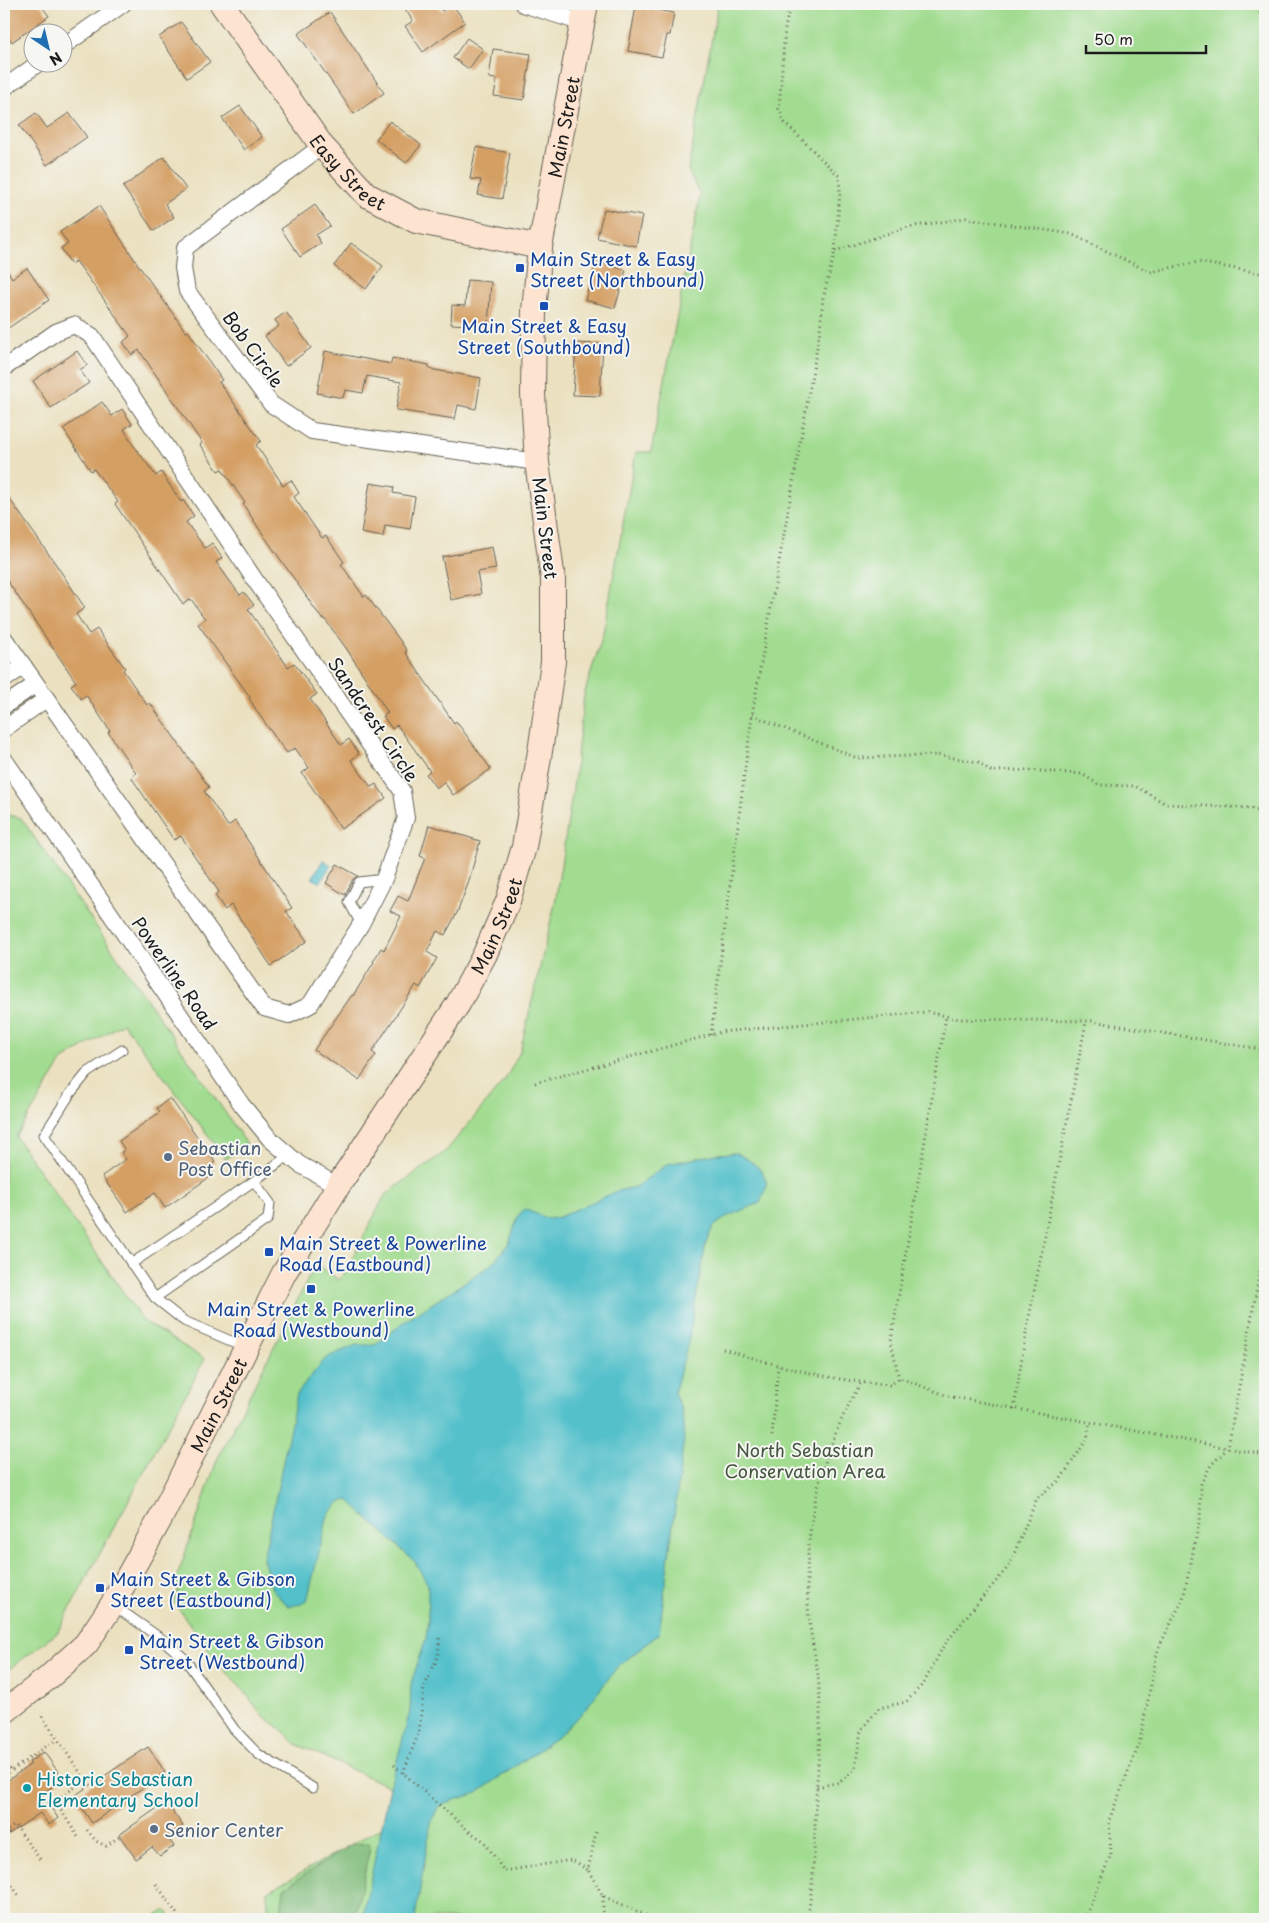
<svg xmlns="http://www.w3.org/2000/svg" width="1269" height="1923" font-family="'Playpen Sans',sans-serif">
  <style>
    .green { fill: #a1dc90; stroke: #5e7c56 }
    .forest { fill: #80bc7a; stroke: #4e6c4b }
    .water { fill: #52c0ca; stroke: #376e73 }
    .building { fill: #d49f64 }
    .lines { fill: none; stroke-linecap: round; stroke-linejoin: round }
    .lane-casing { stroke: #646155; stroke-width: 11 }
    .street-casing { stroke: #646155; stroke-width: 18 }
    .secondary-casing { stroke: #646155; stroke-width: 26 }
    .path { stroke: #646155; stroke-width: 3; stroke-dasharray: 1 4; stroke-linecap: butt }
    .lane { stroke: #fff; stroke-width: 9 }
    .street { stroke: #fff; stroke-width: 16 }
    .secondary { stroke: #fde4d0; stroke-width: 24 }
    .transit-dot { fill: #1a4fb4; stroke: #f6f6f2; stroke-width: 2 }
    .service-dot { fill: #5c6f8a; stroke: #f6f6f2; stroke-width: 2 }
    .culture-dot { fill: #0f9aa8; stroke: #f6f6f2; stroke-width: 2 }
    .labels { text-anchor: middle; dominant-baseline: central; stroke-width: 4; stroke-linejoin: round; paint-order: stroke }
    .street-label { font-size: 18px; fill: #1c1c1c; stroke: #f6f6f2 }
    .transit-label { font-size: 18px; fill: #164399; stroke: #f6f6f2; text-anchor: start }
    .service-label { font-size: 18px; fill: #4e5e75; stroke: #f6f6f2; text-anchor: start }
    .park-label { font-size: 18px; fill: #44563f; stroke: #f6f6f2 }
    .culture-label { font-size: 18px; fill: #0d838f; stroke: #f6f6f2; text-anchor: start }
  </style>
  <rect width="100%" height="100%" fill="#f6f6f2"/>
  <filter id="ink" filterUnits="userSpaceOnUse"><feTurbulence type="fractalNoise" baseFrequency=".02" numOctaves="2"/><feDisplacementMap in="SourceGraphic" scale="10" xChannelSelector="R" yChannelSelector="G"/><feConvolveMatrix kernelMatrix="1 2 1 2 8 2 1 2 1" color-interpolation-filters="sRGB"/></filter>
  <filter id="wash" filterUnits="userSpaceOnUse"><feTurbulence type="fractalNoise" baseFrequency=".0096" numOctaves="4" result="noise"/><feDisplacementMap in="SourceGraphic" scale="20" xChannelSelector="R" yChannelSelector="G"/><feGaussianBlur stdDeviation="1.12" result="paint"/><feColorMatrix in="noise" values="0 0 0 0 0 0 0 0 0 0 0 0 0 0 0 0 0 1.4 0 .05"/><feComposite in="paint" operator="in"/></filter>
  <g filter="url(#wash)">
    <rect width="100%" height="100%" fill="#ebe1c0"/>
    <path class="green" d="M718 4H1265V1919H269L267 1892 382 1827 390 1787 296 1744 280 1728 262 1715 244 1691 219 1665 173 1601 179 1590 175 1583 217 1460 314 1267H320L339 1280 344 1274 385 1195 446 1151 505 1080 520 1052 555 903 574 782 584 695 603 634 636 452H651L700 196 688 170Z
      M4 814 21 818 247 1144 226 1159 123 1023 63 1060 16 1137 143 1321 205 1359 57 1633 4 1673Z
      M166 1910 172 1919H152Z"/>
    <path class="forest" d="M369 1843 370 1847 355 1919H280L284 1888 352 1844Z"/>
    <path class="water" d="M323 860 331 865 320 883 312 878Z
      M736 1153C748 1159 769 1171 766 1187 765 1192 762 1198 760 1203L728 1216 713 1227 706 1243 688 1343 674 1394 682 1411 684 1438 659 1634 617 1667 584 1711 556 1738 477 1793 445 1803 438 1807 431 1823 415 1919H362L390 1787 410 1711 411 1683 426 1638 428 1621V1585L415 1562 348 1500 340 1502 328 1515 307 1601 289 1607 272 1589 263 1559 297 1394 322 1362 330 1356 356 1345H375L404 1322 491 1265 509 1243 518 1216 524 1209 549 1219 559 1217 617 1191 635 1187 668 1164 716 1154Z"/>
    <g id="blocks">
      <path class="building" d="M9 4H40L49 16 12 42 4 31V8Z
        M412 4H437L442 11 452 4 465 22 423 52 405 26 413 21 405 9Z
        M636 6 674 13 670 35H667L662 57 628 51Z
        M330 12 384 93 354 114 298 34Z
        M181 22 210 62 187 78 159 37Z
        M467 38 483 49 469 69 453 58Z
        M493 49 531 54 524 100 494 96 497 79 489 78Z
        M240 106 262 137 244 150 222 118Z
        M36 113 47 128 69 113 87 137 47 165 19 125Z
        M390 121 421 145 406 163 376 139Z
        M476 147 510 153 502 199 478 195 481 180 470 179Z
        M164 157 186 189 165 204 174 217 154 231 123 187Z
        M315 205 330 226 316 235 321 243 300 257 281 229Z
        M99 206 139 266 186 332 188 331 222 380 219 382 261 441 256 445 279 479 283 486 291 480 299 493 294 497 322 538 326 536 344 562 341 564 364 597 366 595 399 639 407 651 405 652 454 723 456 721 491 769 453 795 444 782 436 788 426 774 430 771 397 725 392 729 383 716 388 713 346 648 324 618 322 619 260 530 243 504 245 503 222 469 218 471 200 445 202 443 139 350 132 355 123 342 130 336 97 290 76 261 71 264 61 248 68 244 60 232Z
        M604 209 642 216 636 246 597 238Z
        M351 243 383 266 366 289 334 266Z
        M596 262 626 270 615 308 585 300Z
        M4 265 12 278 27 268 49 300 4 331Z
        M467 280 491 282 488 326 451 324 452 305 465 306Z
        M286 312 311 348 286 366 265 336 279 326 275 320Z
        M576 343 603 344 600 396 573 395Z
        M77 351 87 365 80 370 89 383 51 408 33 381Z
        M325 351 391 364 392 358 429 365V369L481 378 476 409 458 405 455 419 396 410 401 382 367 376 363 393 345 390 343 398 317 393Z
        M102 402 112 416 122 409 132 424 124 429 132 443 156 476 161 472 181 502 183 500 194 516 186 522 205 548 212 543 222 558 216 562 240 595 244 592 254 605 248 609 288 667 294 663 317 694 310 699 341 745 349 739 359 754 351 760 371 787 376 784 386 798 341 829 302 773 309 768 295 748 287 753 277 740 258 713 249 698 250 697 198 624 205 619 191 599 183 604 115 504 118 502 94 469 91 471 63 429Z
        M370 483 394 487 393 493 415 497 410 529 385 525 383 537 361 533Z
        M4 491 55 563 85 608 76 614 89 634 97 629 125 668 123 670 147 705 150 703 209 787 204 791 228 826 235 821 292 908 286 911 307 941 271 966 231 905 225 910 215 895 219 892 181 836 174 840 131 777 136 773 108 732 110 731 86 695 81 699 71 685 76 682 4 576Z
        M492 547 496 569 477 572 481 594 451 600 442 557Z
        M429 825 480 841 468 884 457 913 445 935 437 931 427 952 437 958 420 988 416 985 372 1052 376 1055 359 1080 314 1050 352 995 353 996 374 962H373L381 948 384 950 401 916 390 911 398 896 408 901 425 858 420 856Z
        M337 864 358 876 353 879 345 895 326 883Z
        M170 1098 215 1162 208 1167 214 1174 165 1208 155 1193 127 1212 102 1176 126 1159 121 1152 125 1150 119 1141 160 1112 157 1108Z
        M148 1747 165 1772 92 1823 74 1796Z
        M44 1752 63 1779 42 1794 58 1818 49 1825 40 1813 9 1834 4 1828V1783L31 1764 29 1762Z
        M166 1802 183 1826 167 1837 174 1846 160 1856 152 1847 136 1859 119 1835Z"/>
    </g>
  </g>
  <g filter="url(#ink)">
    <use href="#blocks" fill-opacity="0" stroke="#646155" stroke-width="1"/>
    <g class="lines">
      <g class="lane-casing">
        <path id="lane" d="M361 924 349 902 359 882 384 879
          M122 1050 87 1073 70 1094 44 1135 155 1298 184 1321 245 1347
          M131 1264 254 1181
          M155 1298 268 1219 270 1203 254 1181 289 1155
          M113 1605 163 1640 185 1659 234 1729 258 1754 313 1788"/>
      </g>
      <g class="street-casing">
        <path id="street" d="M523 4 583 23
          M62 47 123 4
          M4 88 40 62
          M322 146 185 248 183 268 187 291 271 404 312 431 537 462
          M4 368 56 332 74 325 92 336 257 583 402 791 406 818 384 879 361 924 310 1005 289 1015 264 1008 4 638
          M4 680 24 666
          M4 706 36 684
          M4 729 46 699
          M4 759 242 1105 270 1139 299 1164 338 1186"/>
      </g>
      <g class="secondary-casing">
        <g id="secondary">
          <path id="s1" d="M222 4 322 146 367 195 416 221 540 247"/>
          <path id="s2" d="M4 1712 48 1678 86 1644 112 1605 159 1521 284 1273 338 1186 458 1004 485 954 508 901 524 847 541 745 553 662V580L537 462 533 394 534 311 540 247 586 4"/>
        </g>
      </g>
      <path class="path" d="M1254 4 1265 20
        M835 251 908 227 966 218 1071 234 1150 272 1198 262 1265 274
        M752 715 857 758 937 755 978 762 991 771 1028 770 1082 774 1099 785 1135 786 1166 804 1250 808 1265 813
        M711 1035 752 715 820 330 823 298 835 251 840 192 839 176 785 123 779 109 785 28 790 4
        M535 1083 721 1032 928 1012 959 1019 1092 1021 1265 1050
        M723 1349C778 1366 832 1381 890 1385L900 1378 948 1396 1265 1455
        M899 1379 891 1341 946 1016
        M1014 1409 1024 1344 1086 1022
        M772 1436 778 1366
        M42 1716 85 1780 55 1801 78 1837
        M4 1760 11 1771
        M394 1765 470 1832 484 1841 504 1871 572 1860 588 1870
        M403 1773 419 1732 424 1688 438 1656 440 1637
        M4 1776 57 1739
        M817 1787 840 1782 855 1769 861 1730 879 1708 906 1702 924 1683 943 1647 970 1612 1009 1566 1037 1498 1060 1480 1087 1439 1090 1423
        M60 1808 75 1798
        M87 1830 96 1841 106 1846 119 1837
        M596 1832 588 1870 603 1896 654 1919
        M4 1833 15 1825 42 1862
        M4 1873 19 1896
        M156 1884 177 1914V1919
        M603 1896V1919
        M31 1913 35 1919
        M807 1919C815 1879 814 1839 816 1798 818 1761 822 1725 819 1688 818 1664 811 1641 809 1617 801 1537 819 1452 861 1383
        M1085 1919 1111 1854 1109 1820 1139 1745 1158 1649 1183 1599 1200 1519 1201 1483 1211 1465 1228 1448 1265 1243"/>
      <use href="#lane" class="lane"/>
      <use href="#street" class="street"/>
      <use href="#secondary" class="secondary"/>
    </g>
  </g>
  <g class="transit-dot">
    <rect x="515" y="263" width="10" height="10" rx="2.5"/>
    <rect x="539" y="301" width="10" height="10" rx="2.5"/>
    <rect x="264" y="1247" width="10" height="10" rx="2.5"/>
    <rect x="306" y="1284" width="10" height="10" rx="2.5"/>
    <rect x="95" y="1583" width="10" height="10" rx="2.5"/>
    <rect x="124" y="1645" width="10" height="10" rx="2.5"/>
  </g>
  <g class="service-dot">
    <circle cx="168" cy="1157" r="5"/>
    <circle cx="154" cy="1829" r="5"/>
  </g>
  <circle class="culture-dot" cx="27" cy="1788" r="5"/>
  <g class="labels">
    <g class="street-label">
      <text stroke="none"><textPath href="#s2" startOffset="1745">Main Street</textPath></text>
      <text stroke="none"><textPath href="#s1" startOffset="211">Easy Street</textPath></text>
      <text transform="translate(254 349) rotate(54)">Bob Circle</text>
      <text transform="translate(546 528) rotate(83)">Main Street</text>
      <text transform="translate(374 719) rotate(56)">Sandcrest Circle</text>
      <text stroke="none"><textPath href="#s2" startOffset="935">Main Street</textPath></text>
      <text transform="translate(175 973) rotate(55)">Powerline Road</text>
      <text stroke="none"><textPath href="#s2" startOffset="380">Main Street</textPath></text>
    </g>
    <g class="transit-label">
      <text x="530" y="258">Main Street &amp; Easy<tspan x="530" dy="21">Street (Northbound)</tspan></text>
      <text x="544" y="325" text-anchor="middle">Main Street &amp; Easy<tspan x="544" dy="21">Street (Southbound)</tspan></text>
      <text x="279" y="1242">Main Street &amp; Powerline<tspan x="279" dy="21">Road (Eastbound)</tspan></text>
      <text x="311" y="1308" text-anchor="middle">Main Street &amp; Powerline<tspan x="311" dy="21">Road (Westbound)</tspan></text>
      <text x="110" y="1578">Main Street &amp; Gibson<tspan x="110" dy="21">Street (Eastbound)</tspan></text>
      <text x="139" y="1640">Main Street &amp; Gibson<tspan x="139" dy="21">Street (Westbound)</tspan></text>
    </g>
    <g class="service-label">
      <text x="178" y="1147">Sebastian<tspan x="178" dy="21">Post Office</tspan></text>
      <text x="164" y="1829">Senior Center</text>
    </g>
    <g class="park-label">
      <text x="805" y="1449">North Sebastian<tspan x="805" dy="21">Conservation Area</tspan></text>
    </g>
    <g class="culture-label">
      <text x="37" y="1778">Historic Sebastian<tspan x="37" dy="21">Elementary School</tspan></text>
    </g>
  </g>
  <rect width="1269" height="1923" fill="none" stroke="#f6f6f2" stroke-width="20"/>
  <g transform="translate(48 48) rotate(145)"><circle r="24" fill="#f6f6f2" stroke="#9f9f9c"/>
  <path d="M0-4L9 19L0 12L-9 19Z" fill="#1f6fb2"/>
  <text y="-8" font-size="14" font-weight="bold" text-anchor="middle" fill="#1c1c1c">N</text>
  </g>
  <path d="M1086 45v8h120v-8" fill="none" stroke="#1c1c1c" stroke-width="2.5"/>
  <text x="1094" y="45" font-size="15" fill="#1c1c1c" stroke="#f6f6f2" stroke-width="4" paint-order="stroke">50 m</text>
</svg>
